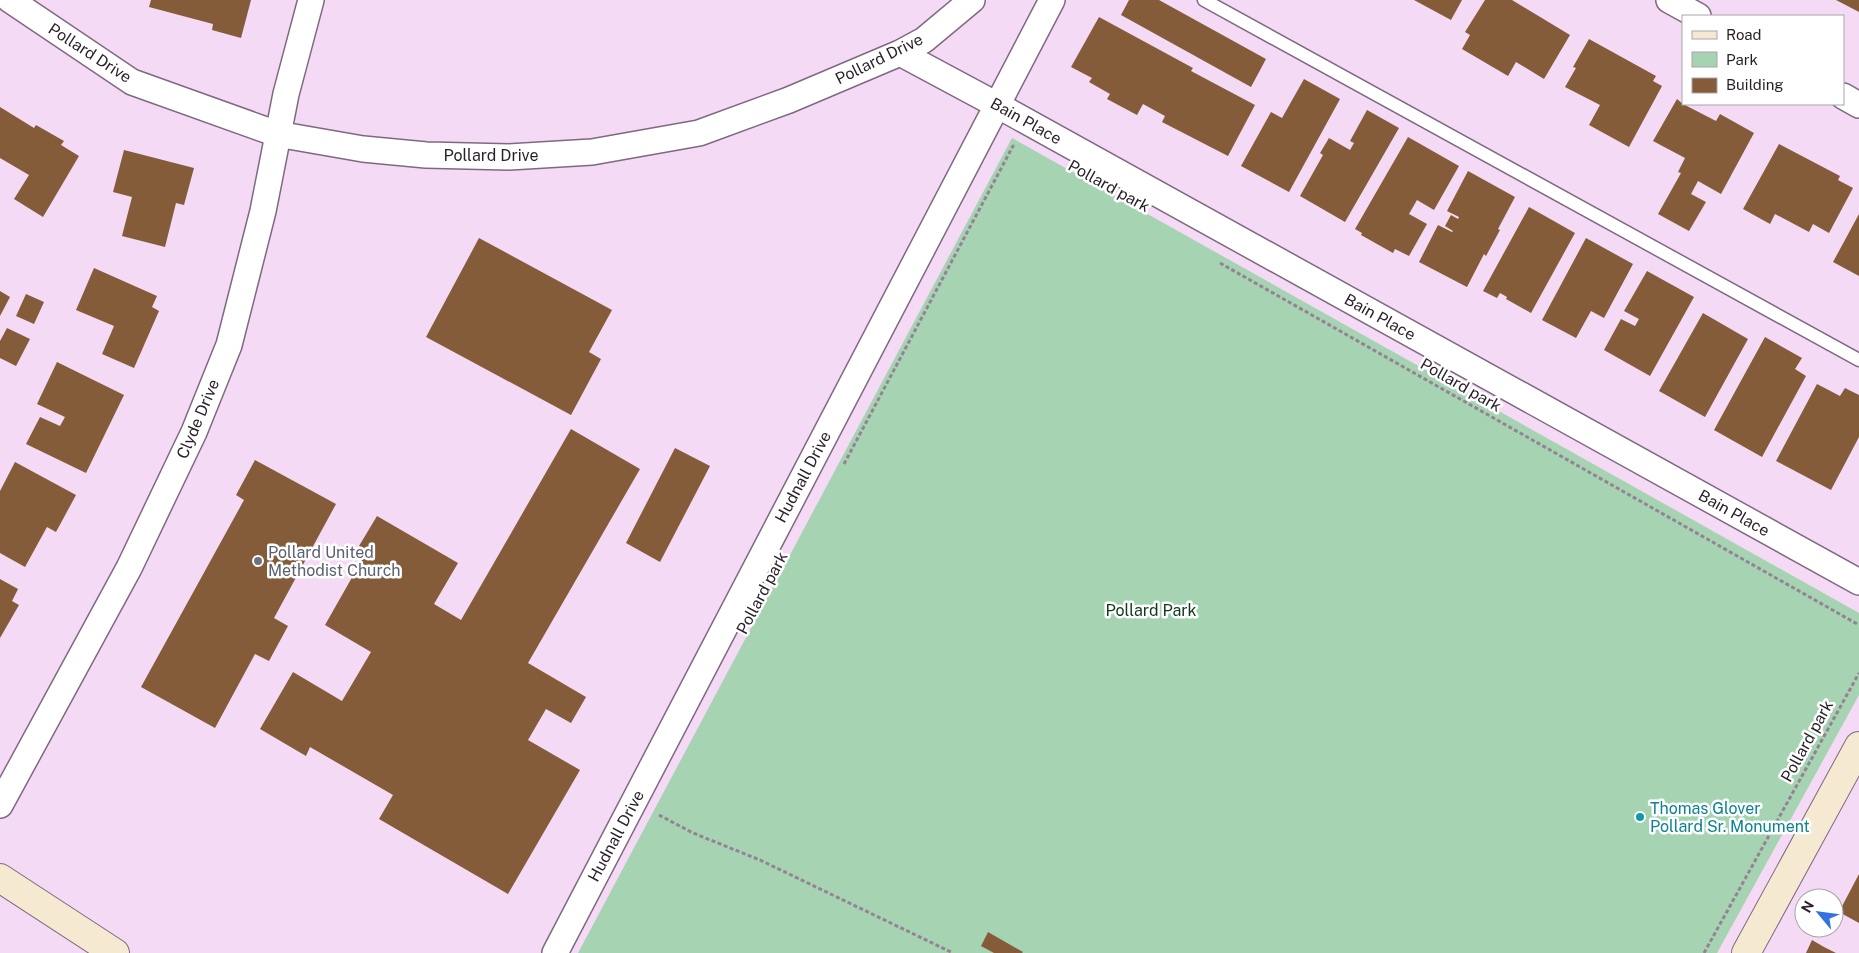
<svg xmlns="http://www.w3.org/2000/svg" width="1859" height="953" font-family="'Public Sans',sans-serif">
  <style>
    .green { fill: #a6d4b3 }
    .building { fill: #845c3a }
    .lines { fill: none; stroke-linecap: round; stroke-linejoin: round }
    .lane-casing { stroke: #7f6980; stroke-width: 15 }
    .street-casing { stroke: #7f6980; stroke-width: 28 }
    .secondary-casing { stroke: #7f6980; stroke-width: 30 }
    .path { stroke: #958295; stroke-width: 3; stroke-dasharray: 4 2.5; stroke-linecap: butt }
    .lane { stroke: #fff; stroke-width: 12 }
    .street { stroke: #fff; stroke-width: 25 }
    .secondary { stroke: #f6e9d2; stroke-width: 28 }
    .worship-dot { fill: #6b7280; stroke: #fff; stroke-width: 2 }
    .culture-dot { fill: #0f9aa8; stroke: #fff; stroke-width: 2 }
    .labels { text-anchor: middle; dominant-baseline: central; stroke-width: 5; stroke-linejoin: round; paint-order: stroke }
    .street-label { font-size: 16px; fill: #291f29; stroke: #fff }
    .worship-label { font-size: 16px; fill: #5b616d; stroke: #fff; text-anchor: start }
    .park-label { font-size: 16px; fill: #10371f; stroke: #fff }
    .culture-label { font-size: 16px; fill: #0d838f; stroke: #fff; text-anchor: start }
  </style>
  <rect width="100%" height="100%" fill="#f4daf4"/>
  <path class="green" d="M1012 138 1859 613V695L1717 953H578Z"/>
  <path class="building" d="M151 0H251L241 38 212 30 213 24 149 7Z
    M1129 0H1159L1266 59 1251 87 1121 15Z
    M1414 0H1462L1451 20Z
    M1485 0H1512L1570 35 1544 79 1516 62 1508 76 1462 49 1470 35 1465 32Z
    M1836 0H1859V12Z
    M1099 17 1193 68 1191 71 1255 105 1228 156 1162 122 1165 116 1143 104 1137 115 1107 99 1110 94 1089 82 1092 78 1071 67Z
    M1589 39 1656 76 1653 81 1662 86 1629 147 1589 125 1600 105 1565 87 1576 68 1573 67Z
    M1304 79 1340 99 1289 192 1241 166 1271 112 1282 118Z
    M1677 99 1683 104 1716 121 1720 114 1754 133 1721 194 1698 181 1691 194 1706 202 1689 231 1658 214 1681 173 1678 172 1685 158 1653 141Z
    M0 107 34 128 36 125 64 141 61 145 79 156 43 217 14 199 29 175 0 158Z
    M1367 110 1399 128 1345 222 1300 196 1323 155 1320 153 1329 138 1350 150 1354 143 1350 141Z
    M1408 137 1459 166 1434 210 1417 200 1409 214 1427 224 1409 256 1395 249 1393 253 1361 235 1362 233 1355 229Z
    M1779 144 1840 176 1838 180 1853 188 1829 233 1813 224 1809 232 1775 214 1770 224 1743 209Z
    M124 150 194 168 184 205 176 203 165 247 122 236 132 197 113 192Z
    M1468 171 1515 197 1498 229 1500 230 1486 256 1484 254 1467 287 1419 262 1438 225 1452 232 1453 231 1445 226 1451 215 1458 219 1459 217 1447 211Z
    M1529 207 1575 233 1531 313 1506 299 1507 297 1500 293 1497 298 1483 291Z
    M1859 214V276L1833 262Z
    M479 238 612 310 589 352 601 359 571 415 426 337Z
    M1586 238 1633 264 1604 318 1591 311 1576 338 1542 320Z
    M94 268 157 296 152 307 159 311 134 368 102 354 114 326 76 310Z
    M1647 271 1694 297 1650 376 1604 350 1621 319 1635 326 1639 319 1624 311Z
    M0 291 10 297 0 316Z
    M26 294 44 302 34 324 16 316Z
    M1703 313 1748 339 1705 417 1659 391Z
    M7 328 30 339 16 366 0 358V341Z
    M1765 337 1802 358 1795 369 1806 376 1762 457 1714 430Z
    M57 362 124 395 86 473 26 444 40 417 60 426 65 417 37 404Z
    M1817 384 1840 396 1845 388 1859 395V437L1831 490 1776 461Z
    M571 429 640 469 528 663 586 697 571 723 546 709 528 740 580 770 508 894 379 819 393 795 310 747 306 756 260 729 293 672 342 701 371 652 325 625 367 551 359 546 377 516 458 563 434 604 461 620Z
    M675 448 710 466 660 562 626 543Z
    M255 460 336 504 274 618 288 626 269 661 255 654 215 728 141 687 244 500 236 495Z
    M15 462 76 495 56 532 47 527 25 567 0 553V491Z
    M0 579 18 589 12 601 19 605 0 638Z
    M1859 874V923L1839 912Z
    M988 932 1023 952 1022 953H994L981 946Z
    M1812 940 1824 947 1836 953H1806Z"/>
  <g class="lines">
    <g class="lane-casing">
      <path id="lane" d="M1204 0 1859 360"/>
    </g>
    <g class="street-casing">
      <path id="street" d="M10 0 132 82 277 134 363 149 426 155 509 157 592 152 699 133 789 100 900 53 924 40 972 0
        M1669 0 1698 16
        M900 53 997 105 1859 582
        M1843 96 1859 105
        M0 805 129 568 194 432 229 345 263 211 286 94 311 0
        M555 953 1052 0"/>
    </g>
    <g class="secondary-casing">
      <path id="secondary" d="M0 878 115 953
        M1746 953 1859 746"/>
    </g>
    <path class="path" d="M1220 263 1859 625
      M844 464 1013 146 1014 147
      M659 815 693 833 760 860 953 953
      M1704 953 1859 673"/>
    <use href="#lane" class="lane"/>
    <use href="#street" class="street"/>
    <use href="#secondary" class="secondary"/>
  </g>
  <circle class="worship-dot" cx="258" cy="561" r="5"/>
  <circle class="culture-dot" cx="1640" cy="817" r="5"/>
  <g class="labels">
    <g class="street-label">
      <text transform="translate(90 53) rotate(33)">Pollard Drive</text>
      <text transform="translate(879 59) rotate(-26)">Pollard Drive</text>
      <text transform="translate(1026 121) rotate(29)">Bain Place</text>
      <text x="491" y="155">Pollard Drive</text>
      <text transform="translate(1109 186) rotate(29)">Pollard park</text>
      <text transform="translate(1380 317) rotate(29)">Bain Place</text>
      <text transform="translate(1461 385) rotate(30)">Pollard park</text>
      <text transform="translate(198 419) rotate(-67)">Clyde Drive</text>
      <text transform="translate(803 477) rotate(-62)">Hudnall Drive</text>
      <text transform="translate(1734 513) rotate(29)">Bain Place</text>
      <text transform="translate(762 593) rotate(-62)">Pollard park</text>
      <text transform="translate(1807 741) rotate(-61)">Pollard park</text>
      <text transform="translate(616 836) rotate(-62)">Hudnall Drive</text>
    </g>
    <g class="worship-label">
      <text x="268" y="552">Pollard United<tspan x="268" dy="18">Methodist Church</tspan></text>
    </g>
    <g class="park-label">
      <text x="1151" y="610">Pollard Park</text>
    </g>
    <g class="culture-label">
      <text x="1650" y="808">Thomas Glover<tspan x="1650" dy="18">Pollard Sr. Monument</tspan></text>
    </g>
  </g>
  <rect x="1682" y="15" width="162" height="90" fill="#ffffff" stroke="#a9a5a9"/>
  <rect x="1692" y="31" width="25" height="8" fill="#f6e9d2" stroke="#a9a5a9"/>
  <text x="1726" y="40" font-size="15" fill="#291f29">Road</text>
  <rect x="1692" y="52" width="25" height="15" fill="#a6d4b3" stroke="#a9a5a9"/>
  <text x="1726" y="65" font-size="15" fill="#291f29">Park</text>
  <rect x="1692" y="78" width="25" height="15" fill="#845c3a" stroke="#a9a5a9"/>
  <text x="1726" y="90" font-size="15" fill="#291f29">Building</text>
  <g transform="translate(1819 913) rotate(299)"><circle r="24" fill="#ffffff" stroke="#a9a5a9"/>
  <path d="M0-4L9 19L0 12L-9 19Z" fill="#3372e0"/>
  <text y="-8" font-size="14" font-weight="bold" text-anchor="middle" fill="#291f29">N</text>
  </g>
</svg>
